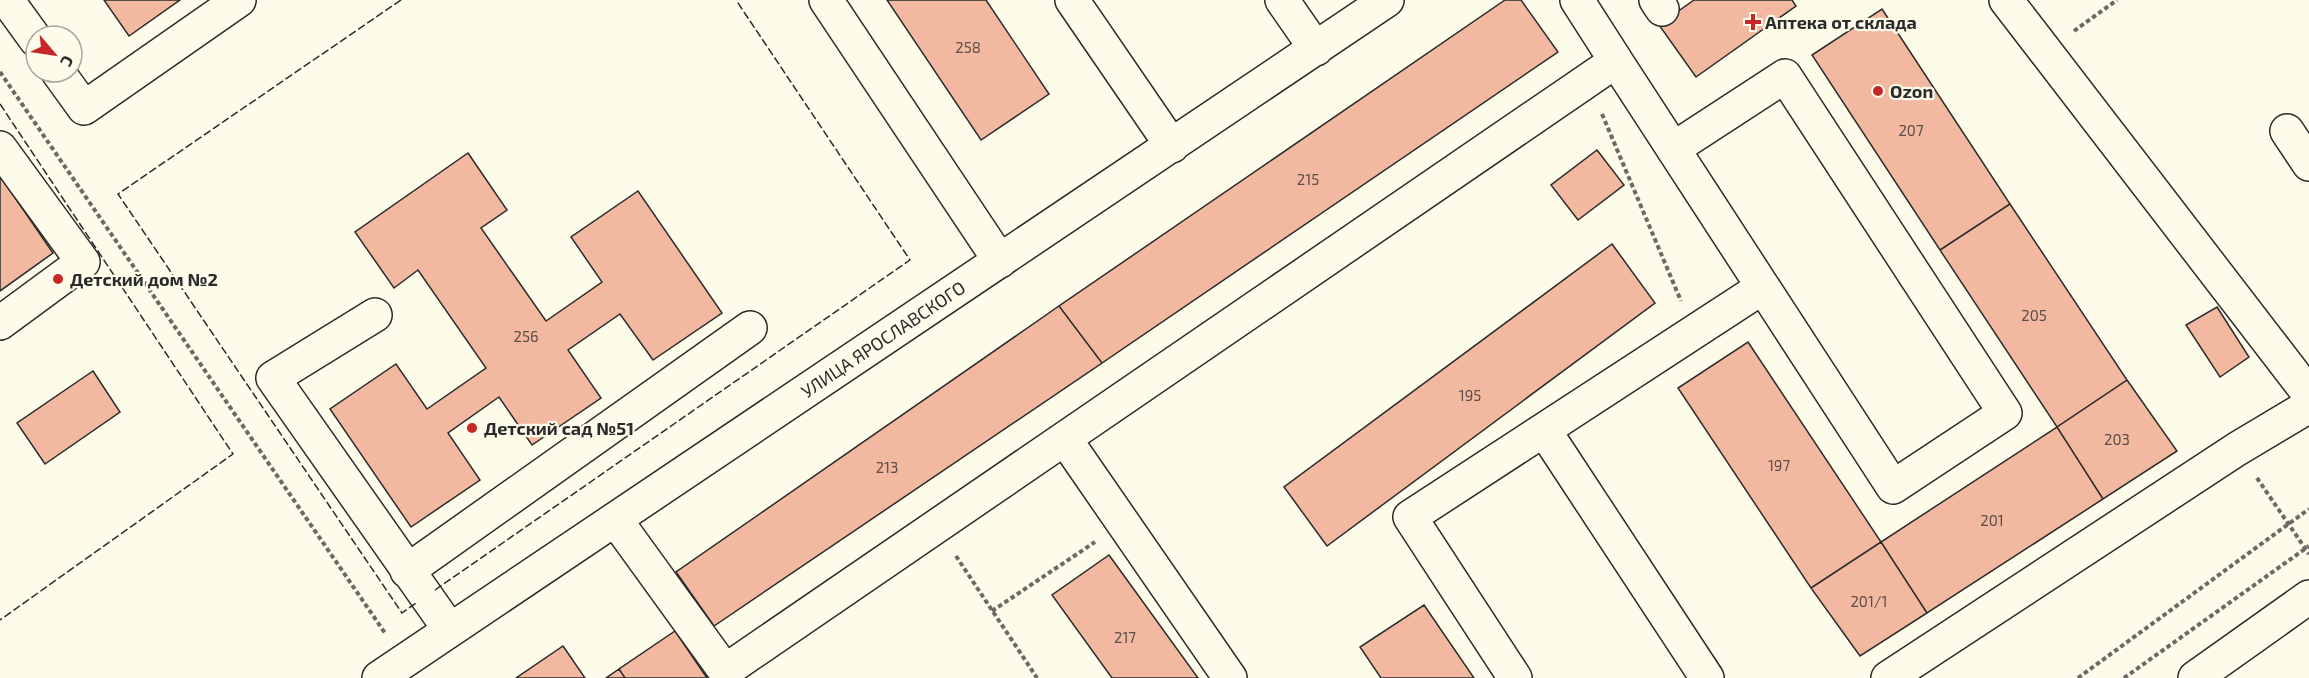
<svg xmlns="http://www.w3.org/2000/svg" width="2309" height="678" font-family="'Exo 2',sans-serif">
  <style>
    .building { fill: #f2b8a0; stroke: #2b2b2b; stroke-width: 1.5 }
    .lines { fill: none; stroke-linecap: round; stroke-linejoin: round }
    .minor-casing { stroke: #2b2b2b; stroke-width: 36 }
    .path { stroke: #6a6964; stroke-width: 4; stroke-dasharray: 4.5 3; stroke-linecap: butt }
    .minor { stroke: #fdfbea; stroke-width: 33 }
    .fence { stroke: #2b2b2b; stroke-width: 1.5; stroke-dasharray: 8 3; stroke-linecap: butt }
    .poi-dot { fill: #c62828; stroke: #fdfbea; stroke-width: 2 }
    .labels { text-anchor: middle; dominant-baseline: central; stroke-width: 4.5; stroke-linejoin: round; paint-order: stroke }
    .number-label { font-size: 15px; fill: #5d4e48 }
    .poi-label { font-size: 18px; font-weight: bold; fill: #2b2b2b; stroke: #fdfbea; text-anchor: start }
    .street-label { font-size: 18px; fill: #2b2b2b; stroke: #fdfbea }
  </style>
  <rect width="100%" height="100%" fill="#fdfbea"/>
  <path class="building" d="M104 0H180L129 36Z
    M887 0H986L1049 94 981 140Z
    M1505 0H1521L1558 52 1102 363 1059 306Z
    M1694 0H1792L1796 6 1696 77 1659 25Z
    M1882 9 2010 204 1940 250 1812 55Z
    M1597 150 1624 185 1578 220 1551 185Z
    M468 153 507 210 481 228 546 321 602 282 571 237 638 191 722 313 653 360 620 314 568 350 601 398 532 445 499 397 448 433 480 480 411 527 330 409 396 364 427 409 486 368 418 270 394 288 355 232Z
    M0 176 53 253 0 291Z
    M2010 204 2127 380 2057 427 1940 250Z
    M1612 244 1655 303 1327 546 1284 487Z
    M1059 306 1102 363 714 626 676 572Z
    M2217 307 2249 357 2220 377 2186 325Z
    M1748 342 1881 542 1811 588 1678 388Z
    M93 371 120 412 45 464 17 423Z
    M2127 380 2177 451 2103 499 2057 427Z
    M2057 427 2103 499 1927 613 1881 542Z
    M1881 542 1927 613 1860 656 1811 588Z
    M1109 555 1198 678H1112L1052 595Z
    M1424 605 1474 678H1381L1360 647Z
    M675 631 707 678H625L619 669Z
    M563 646 585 678H516Z
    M619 669 625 678H606Z"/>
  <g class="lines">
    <g class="minor-casing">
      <path id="minor" d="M7 0 36 40
        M826 0 1000 261
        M1072 0 1172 146
        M1282 0 1316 49
        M1656 0 1662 9
        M2006 0 2309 394
        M1616 61 1893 487 2005 413 1785 76 1673 149
        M58 72 84 108 239 0
        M2287 131 2309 164
        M0 148 83 262 0 323
        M375 315 273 378 450 630
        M1544 430 1707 678
        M1065 439 1230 678
        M615 519 725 671 1616 61 1577 0
        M407 571 750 328
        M379 678 1387 0
        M1515 678 1410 517 1763 287
        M1888 678 2237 449 2309 406
        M2195 678 2309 597"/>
    </g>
    <path class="path" d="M2074 31 2117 0
      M0 72 385 633
      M1602 114 1681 301
      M2257 478 2309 554
      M956 556 1037 678
      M992 611 1095 542
      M2078 678 2309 509
      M2124 678 2309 546"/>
    <use href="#minor" class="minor"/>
    <path class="fence" d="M401 0 118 194 402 613 416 603
      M0 104 233 454 0 620
      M435 590 910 260 736 0"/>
  </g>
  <g class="poi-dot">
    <path d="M1750 13h6v6h6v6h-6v6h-6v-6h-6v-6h6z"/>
    <circle cx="1878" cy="91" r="6"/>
    <circle cx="58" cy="279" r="6"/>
    <circle cx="472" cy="428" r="6"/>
  </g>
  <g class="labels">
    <g class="number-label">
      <text x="968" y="47">258</text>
      <text x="1911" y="130">207</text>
      <text x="1308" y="179">215</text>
      <text x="2034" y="315">205</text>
      <text x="526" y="336">256</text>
      <text x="1470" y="395">195</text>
      <text x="2117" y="439">203</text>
      <text x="1779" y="465">197</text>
      <text x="887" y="467">213</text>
      <text x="1992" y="520">201</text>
      <text x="1869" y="601">201/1</text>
      <text x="1125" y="637">217</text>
    </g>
    <g class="poi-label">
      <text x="1765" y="22">Аптека от склада</text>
      <text x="1890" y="91">Ozon</text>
      <text x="70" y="279">Детский дом №2</text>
      <text x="484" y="428">Детский сад №51</text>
    </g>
    <g class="street-label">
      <text transform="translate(883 339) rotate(-34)">УЛИЦА ЯРОСЛАВСКОГО</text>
    </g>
  </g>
  <g transform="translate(54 54) rotate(119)"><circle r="28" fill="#fdfbea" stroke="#a9a89e" stroke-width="1.5"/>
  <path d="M0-4.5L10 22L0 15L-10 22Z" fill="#c62828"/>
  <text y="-9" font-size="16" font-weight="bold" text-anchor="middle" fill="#2b2b2b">С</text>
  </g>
</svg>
